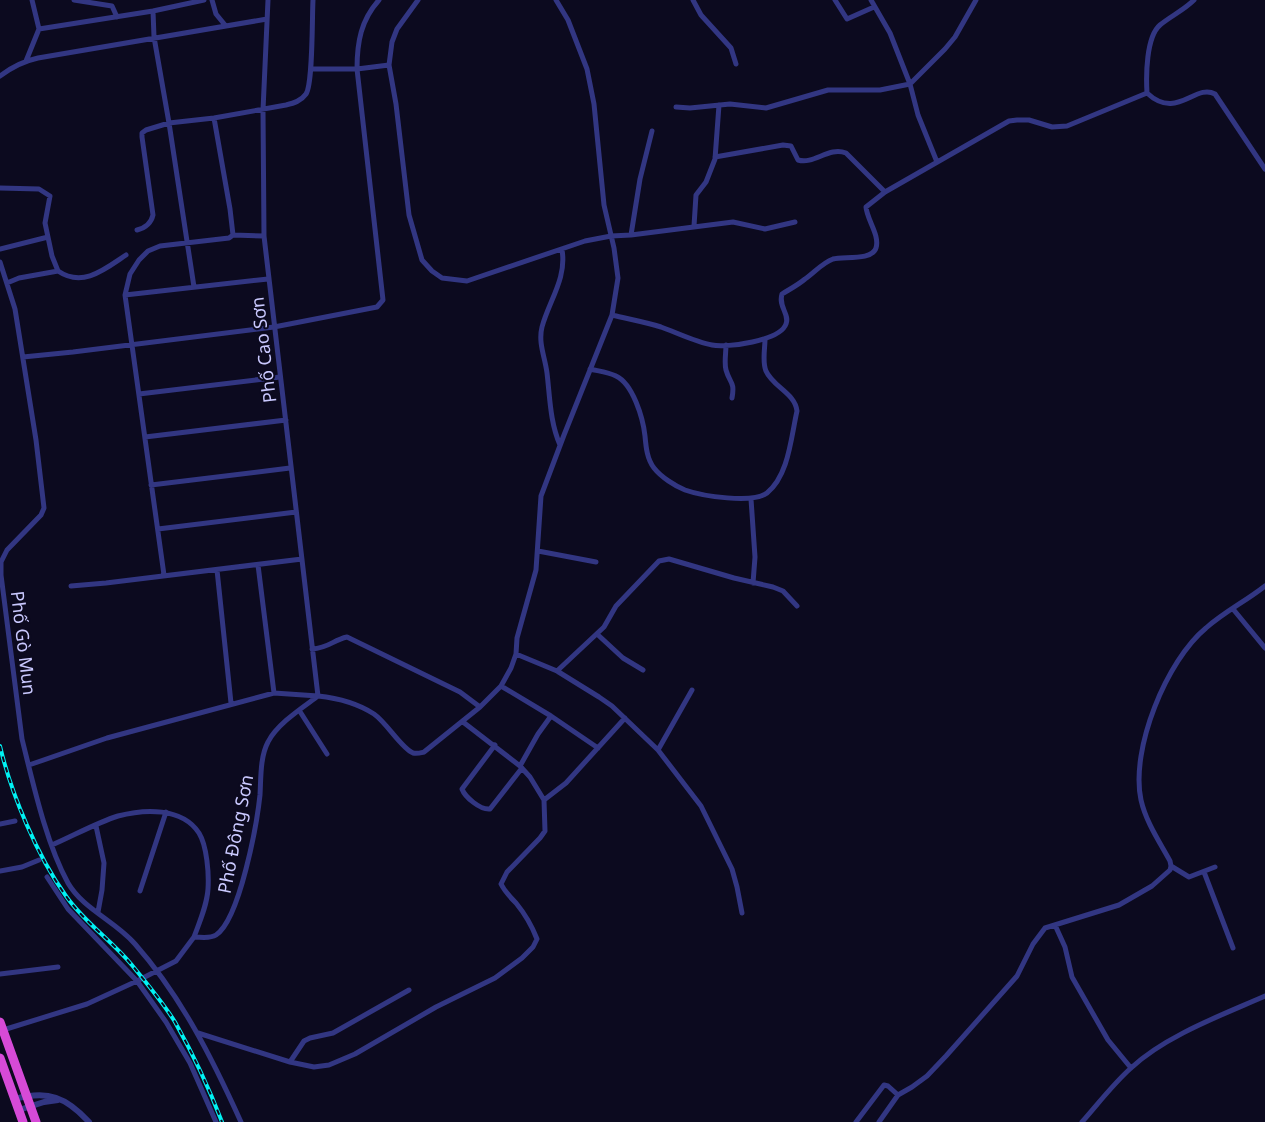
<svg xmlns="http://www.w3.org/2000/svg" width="1265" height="1122" font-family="'Noto Sans',sans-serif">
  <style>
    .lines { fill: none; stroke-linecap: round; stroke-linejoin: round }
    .minor { stroke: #323682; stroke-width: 5 }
    .tertiary { stroke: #323682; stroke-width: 6 }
    .trunk { stroke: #d64ad7; stroke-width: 9 }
    .rail-casing { stroke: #00f2f4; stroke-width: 4 }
    .rail { stroke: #0c0a1f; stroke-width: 2; stroke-dasharray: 5.5; stroke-linecap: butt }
    .labels { text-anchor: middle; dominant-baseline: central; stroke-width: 4; stroke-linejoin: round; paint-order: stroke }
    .street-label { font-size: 18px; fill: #cac9ff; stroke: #0c0a1f }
  </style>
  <rect width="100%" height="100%" fill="#0c0a1f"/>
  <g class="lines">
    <path class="minor" d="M32 0 39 29
      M74 0 112 6 117 17
      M212 0 216 14 225 25
      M418 0 397 29 392 42 389 65 396 104 409 215 422 260 432 271 442 278 467 281 585 241 611 236 631 235 733 222 765 229 795 222
      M693 0 701 15 731 48 736 64
      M835 0 847 19 874 7
      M871 0 890 33 910 84 918 115 937 162
      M1194 0C1184 10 1171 16 1160 25 1146 37 1146 76 1147 93 1177 121 1195 83 1215 94L1265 169
      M153 11 154 37 169 123 194 287
      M26 61 39 29 153 11 204 0
      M311 69H357L389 65
      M0 76C12 67 24 61 38 58L267 19
      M676 107 690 108 730 104 766 108 828 90H880L910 84 945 49 955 37 976 0
      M214 118 230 209 233 235
      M715 157 783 145 791 146 798 160C814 165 829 146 846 153L885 192
      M0 188 39 189 50 196 45 223 52 256 58 271
      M694 226 696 195 706 182 715 159 719 105
      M137 230C145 228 151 224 153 215L142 137V133L146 130 169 123 214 118 286 105C294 103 301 101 306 94 313 84 312 16 313 0
      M631 235 640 179 652 131
      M0 249 48 237
      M0 262 15 309 36 440 44 508 41 515 7 550 1 562V575L22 739C33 783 46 843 68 883 83 909 115 921 135 944 181 996 212 1058 241 1122
      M7 283 19 278 58 271C83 288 105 269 126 255
      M125 295 268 279
      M612 315C628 319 645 322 661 327 675 332 698 343 712 345 727 348 780 341 786 324 790 314 778 307 782 294 790 289 798 285 805 279 814 273 822 263 833 259 843 256 872 261 876 248 880 235 867 220 866 207L885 192 1009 121 1017 120H1029L1052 127 1067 126 1147 93
      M726 345C726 353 724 363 726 370 730 384 735 381 732 398
      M23 357 73 352 274 327 377 307 383 300 357 69C357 42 361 20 379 0
      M590 369C598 371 608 372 616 376 633 384 643 418 645 436 646 447 647 459 654 468 661 477 675 486 685 490 702 496 753 504 767 493 789 475 791 437 797 411 795 393 773 387 766 371 762 362 765 349 765 339
      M139 394 280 377
      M145 437 286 420
      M560 445C550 422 550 398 547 373 545 357 538 343 542 327 549 301 567 278 562 250
      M151 485 290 468
      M751 499 755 557 753 583
      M158 529 296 512
      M538 551 596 562
      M258 565 274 693
      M217 570 231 703
      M164 575 125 295 130 274 139 260 148 251 160 246 229 238 233 235 264 236
      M71 586 106 583 302 559
      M1233 609 1265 648
      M597 634 623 658 643 670
      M312 649C329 648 333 640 347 637L460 692 480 707
      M516 654 557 671 599 697 612 706 658 750 701 806 732 869 737 887 742 913
      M557 671 604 627 616 606 659 561 669 559 734 578 773 587 783 591 797 606
      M501 686 551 716 598 748
      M299 710 327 754
      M495 745 462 789C465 797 480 810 490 809L522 768
      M658 750 692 690
      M29 765 107 738 274 693 318 696 264 236 263 110 268 0
      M520 766 538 734 551 716
      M544 800 566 783 625 718
      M0 824 15 821
      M96 826 104 863 102 890 98 912
      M52 845C73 836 96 823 118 816 144 809 182 807 199 833 207 846 209 874 208 889 207 905 200 921 194 937
      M1171 866 1189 877 1215 867
      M0 871 22 867 39 860
      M1204 872 1233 948
      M47 877 68 909 137 981 166 1022 190 1063 216 1122
      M140 891 166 812
      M1055 925 1065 947 1072 977 1108 1040 1131 1068
      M0 974 58 967
      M3 1030 87 1004 137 981 176 961 194 937C201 937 210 939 216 935 240 919 257 823 260 795 261 778 260 757 268 742 277 724 302 708 318 696 337 698 357 703 374 714 387 723 401 748 413 753 417 754 420 753 424 752L480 707 501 686 511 668 516 654 517 638 536 570 541 496 564 435 612 315 618 278 614 248 604 205 594 104 587 69 568 20 556 0
      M198 1033 290 1062 314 1067 329 1065 355 1054 436 1007 495 978 522 958 533 947 537 939C532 926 525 914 516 903 510 897 505 892 501 884L507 872 540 838 545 831 544 800 530 777 520 766 463 722
      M290 1062 304 1041 310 1038 333 1033 409 990
      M856 1122 884 1085 888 1086 898 1095
      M879 1122 898 1095 912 1087 927 1076 946 1056 1017 976 1033 944 1045 928 1119 905 1152 886 1170 870 1171 866 1170 861C1159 841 1146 822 1141 800 1130 749 1167 660 1206 628 1224 612 1246 601 1265 586
      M1082 1122C1098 1104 1113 1084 1131 1068 1165 1036 1222 1015 1265 996"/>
    <path class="tertiary" d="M15 1099C48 1090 66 1097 89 1122
      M19 1110 44 1102 58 1100"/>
    <path class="trunk" d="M0 1022 36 1122
      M0 1058 23 1122"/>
    <g class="rail-casing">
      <path id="rail" d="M0 746C11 793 37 856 66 896 84 922 111 940 131 964 145 981 164 1004 175 1022 193 1054 209 1088 222 1122"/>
    </g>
    <use href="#rail" class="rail"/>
  </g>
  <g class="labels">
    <g class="street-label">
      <text transform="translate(263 350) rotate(-97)">Phố Cao Sơn</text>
      <text transform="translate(24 643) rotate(83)">Phố Gò Mun</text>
      <text transform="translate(235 834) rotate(-79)">Phố Đông Sơn</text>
    </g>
  </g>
</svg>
